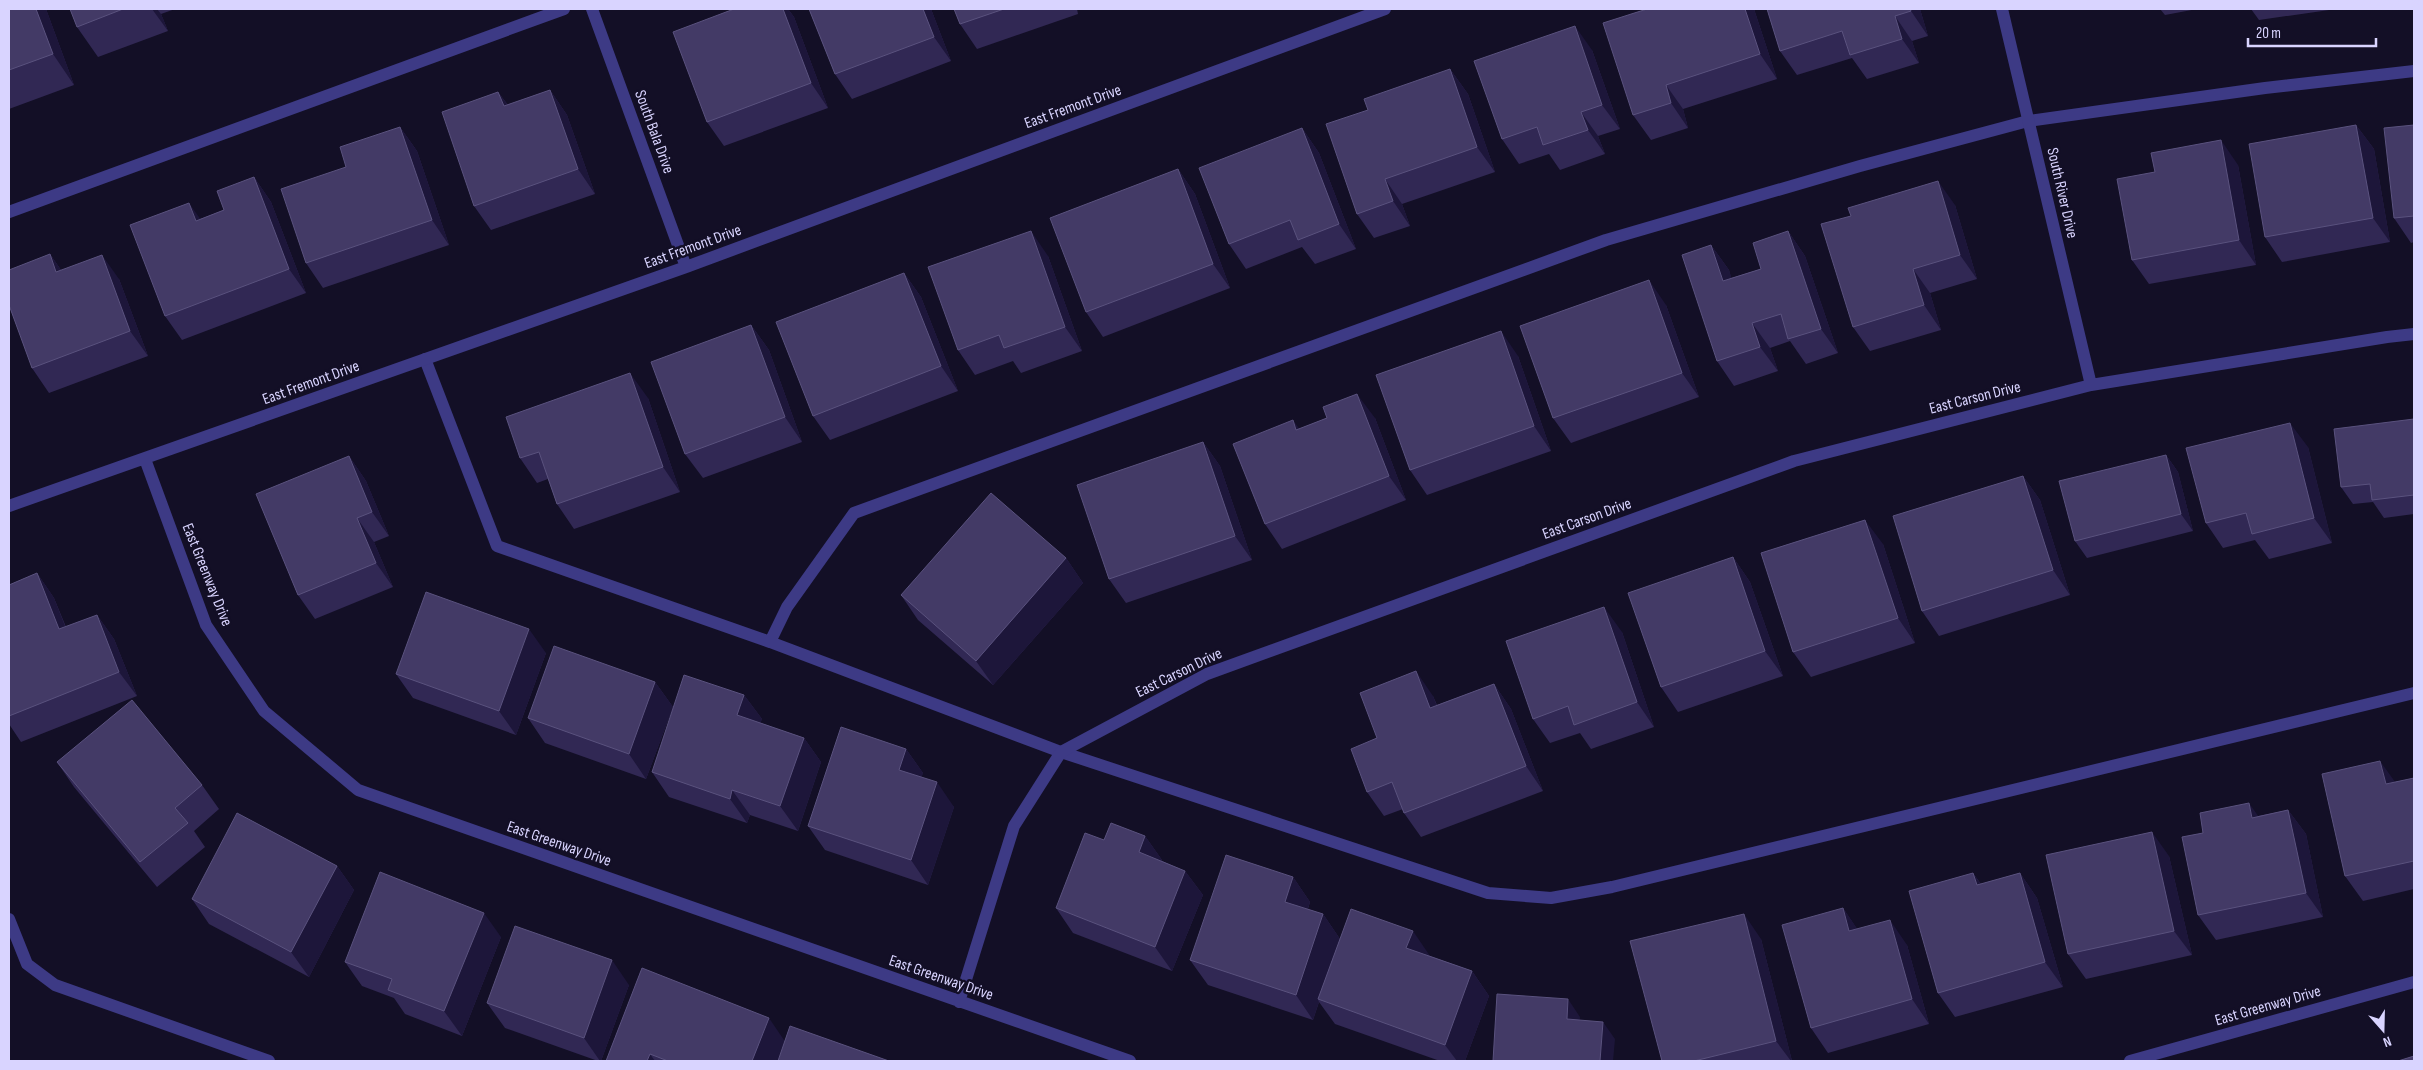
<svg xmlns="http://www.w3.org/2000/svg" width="2423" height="1070" font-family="'Sofia Sans Condensed',sans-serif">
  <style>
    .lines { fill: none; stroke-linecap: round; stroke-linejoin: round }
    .lane { stroke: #3d3a85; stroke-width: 12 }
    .street { stroke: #3d3a85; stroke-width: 12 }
    .wall { fill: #312854 }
    .shaded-wall { fill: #1d163a }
    .building { fill: #433a66; stroke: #5a527e }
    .labels { text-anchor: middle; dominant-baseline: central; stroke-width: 5; stroke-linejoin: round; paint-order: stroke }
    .street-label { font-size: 16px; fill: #d9d4ff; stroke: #130f26 }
  </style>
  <rect width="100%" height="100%" fill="#130f26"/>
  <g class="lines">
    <path class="lane" d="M9 212 564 9
      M425 359 497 546 770 642 1061 752 1488 893 1551 898 1612 887 2414 693
      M770 642 787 607 854 513 1606 240 1860 166 2028 121 2265 88 2414 71
      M9 919 27 964 55 985 269 1061"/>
    <path class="street" d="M592 9 686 267
      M2002 9 2091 385
      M145 459 206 625 264 711 358 790 1130 1061
      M9 506 686 267 1385 9
      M959 1002 1014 826 1061 752 1207 674 1794 461 2091 385 2387 337 2414 334
      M2130 1061 2414 982"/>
  </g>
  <path class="wall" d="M9 9H46L74 85 9 109Z
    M70 9H175L161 14 168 31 98 57 77 27Z
    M734 9H788L794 17 828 108 724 146 707 122Z
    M809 9H931L951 61 852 99 835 74Z
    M954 9H1077L1078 14 977 49 960 24Z
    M1647 9H1754L1777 79 1683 109 1688 128 1651 140 1633 115Z
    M1767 9H1920L1928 36 1912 41 1919 63 1867 79 1852 58 1797 75 1780 51Z
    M2160 9H2197L2165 15Z
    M2251 9H2336L2259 20Z
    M1592 50 1620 129 1598 136 1605 154 1560 170 1549 154 1519 164 1502 139Z
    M1450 69 1468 94 1495 172 1402 204 1410 226 1374 238 1357 214 1368 110Z
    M550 90 567 115 595 194 491 230 474 206 498 92 508 105Z
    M2356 125 2374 149 2390 242 2282 262 2265 237Z
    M2414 125V242L2411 243 2394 218Z
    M400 127 417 151 449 245 323 288 306 263 346 167Z
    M1302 128 1319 153 1356 249 1315 264 1302 247 1246 269 1229 244Z
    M2238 165 2256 265 2149 284 2132 260 2155 172Z
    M1178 169 1195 194 1230 288 1103 337 1086 312Z
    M254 177 271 202 306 293 182 340 165 316 200 219 224 210Z
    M1955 205 1977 279 1930 293 1941 330 1870 351 1853 327Z
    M1788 231 1805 256 1838 353 1806 364 1790 341 1770 348 1778 371 1734 386 1717 361 1711 245 1729 270 1731 278 1761 269Z
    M50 254 61 270 119 279 148 356 49 393 32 368Z
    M1048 256 1082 351 1021 373 1013 361 975 375 958 350Z
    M904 273 921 297 958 391 830 440 813 416Z
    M1666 305 1699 397 1571 443 1553 418Z
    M751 325 769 350 802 442 703 478 685 454Z
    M1518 356 1551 451 1427 495 1410 470Z
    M648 398 680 492 574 529 557 504 548 479 537 483 520 458Z
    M1327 418H1375L1406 500 1282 549 1265 524 1299 429Z
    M2414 419V514L2384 518 2373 502 2353 504 2341 487Z
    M1203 442 1220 466 1252 560 1126 603 1109 579Z
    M2308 447 2332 543 2269 559 2255 540 2223 548 2206 523Z
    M2166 455 2178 472 2193 531 2087 558 2075 541Z
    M349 456 366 481 389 536 374 542 393 587 315 619 298 595Z
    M2023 476 2040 500 2070 595 1939 636 1922 611Z
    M1883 544 1915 643 1811 677 1793 652Z
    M1733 557 1750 582 1783 676 1678 712 1661 687Z
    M1066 558 1083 583 993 685 918 620 901 595Z
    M37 573 54 598 66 627 97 615 114 639 137 696 21 742 9 724V585Z
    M1622 632 1654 727 1591 749 1580 733 1550 743 1533 719Z
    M546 653 516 735 413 698 396 674Z
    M655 682 673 707 646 779 545 743 528 718Z
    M1494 684 1511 709 1543 791 1421 837 1404 813 1403 809 1384 816 1367 792 1377 738 1433 696 1437 705Z
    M744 695 762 719 760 723 804 738 821 762 798 831 750 815 747 823 669 797 652 772Z
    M906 749 923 773 921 777 954 807 928 885 825 850 808 826Z
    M57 762 202 785 219 809 194 831 205 847 157 887 74 787Z
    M2414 778V889L2363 901 2345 876 2395 782Z
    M2288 810 2306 834 2323 917 2216 940 2198 915 2203 833 2258 816Z
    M1145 836 1162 860V861L1185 871 1203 895 1172 971 1073 933 1056 908 1104 840Z
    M2169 856 2192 955 2086 979 2068 954Z
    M337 866 354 890 309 977 209 924 192 899Z
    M1973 873 1981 884 2020 873 2037 898 2063 987 1955 1017 1938 993Z
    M1293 877 1310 902 1308 909 1323 914 1340 939 1430 956 1472 971 1489 996 1465 1061H1440L1335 1024 1319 1002 1313 1020 1208 985 1190 960Z
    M1843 908 1857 929 1907 945 1929 1024 1828 1053 1811 1028Z
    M501 937 462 1036 405 1014 394 998 362 986 345 962Z
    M1761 939 1792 1061H1662Z
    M642 968 785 1041 889 1061H606Z
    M629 985 601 1061H598L505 1028 487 1003Z"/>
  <path class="shaded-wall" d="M36 9H46L74 85 53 54Z
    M152 9H157L161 14 168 31Z
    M783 9H788L794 17 828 108 811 83Z
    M923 9H931L951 61 934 37Z
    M1745 9H1754L1777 79 1760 54Z
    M1910 9H1920L1928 36 1911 11Z
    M1895 16 1912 41 1919 63 1902 39Z
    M1575 26 1592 50 1620 129 1602 105Z
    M1450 69 1468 94 1495 172 1477 147Z
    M1666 85 1683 109 1688 128 1671 103Z
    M550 90 567 115 595 194 578 169Z
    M498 92 516 116 504 106Z
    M1581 112 1598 136 1605 154 1588 130Z
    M2356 125 2374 149 2390 242 2373 218Z
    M400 127 417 151 449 245 432 220Z
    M1302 128 1319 153 1356 249 1339 224Z
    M2221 140 2238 165 2256 265 2239 240Z
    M1178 169 1195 194 1230 288 1213 264Z
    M254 177 271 202 306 293 289 269Z
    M1385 179 1402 204 1410 226 1393 201Z
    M1938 181 1955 205 1977 279 1960 255Z
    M189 203 206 227 196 221Z
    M1031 231 1048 256 1082 351 1065 327Z
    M1788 231 1805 256 1838 353 1821 329Z
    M1711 245 1729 270 1740 305 1723 281Z
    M50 254 67 279 56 272Z
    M102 255 119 279 148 356 130 331Z
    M1913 269 1930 293 1941 330 1924 305Z
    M904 273 921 297 958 391 941 366Z
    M1649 280 1666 305 1699 397 1682 373Z
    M1752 323 1770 348 1778 371 1760 347Z
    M751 325 769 350 802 442 785 417Z
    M1501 331 1518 356 1551 451 1534 426Z
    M630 373 648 398 680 492 663 467Z
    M1357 394 1375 418 1406 500 1389 476Z
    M1293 420 1310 444 1296 430Z
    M2290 423 2308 447 2332 543 2314 518Z
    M1203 442 1220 466 1252 560 1235 536Z
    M2166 455 2178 472 2193 531 2181 514Z
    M349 456 366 481 389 536 372 512Z
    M2023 476 2040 500 2070 595 2053 570Z
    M357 518 374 542 393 587 376 563Z
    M1865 520 1883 544 1915 643 1898 618Z
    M1733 557 1750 582 1783 676 1765 651Z
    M1066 558 1083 583 993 685 976 661Z
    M37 573 54 598 76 654 59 629Z
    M1604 607 1622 632 1654 727 1637 702Z
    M97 615 114 639 137 696 119 672Z
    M529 629 546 653 516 735 499 711Z
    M1416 671 1433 696 1447 732 1430 708Z
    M655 682 673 707 646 779 629 754Z
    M1494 684 1511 709 1543 791 1526 766Z
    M744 695 762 719 754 739 737 715Z
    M804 738 821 762 798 831 780 806Z
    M906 749 923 773 916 795 899 770Z
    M2380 761 2398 786 2386 784Z
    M937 782 954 807 928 885 911 860Z
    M732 790 750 815 747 823 730 799Z
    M2249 803 2266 827 2252 818Z
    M2288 810 2306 834 2323 917 2306 893Z
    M2152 832 2169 856 2192 955 2174 931Z
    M1145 836 1162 860 1156 877 1139 852Z
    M337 866 354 890 309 977 291 952Z
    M1185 871 1203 895 1172 971 1155 947Z
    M1973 873 1990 897 1977 885Z
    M2020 873 2037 898 2063 987 2045 962Z
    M1293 877 1310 902 1302 926 1285 902Z
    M1843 908 1860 933 1849 931Z
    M484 913 501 937 462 1036 444 1011Z
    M1323 914 1340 939 1318 999 1319 1002 1313 1020 1296 995Z
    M1744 914 1761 939 1792 1061H1791L1776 1041Z
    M1890 920 1907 945 1929 1024 1912 999Z
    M1413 931 1430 956 1423 972 1406 948Z
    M612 960 629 985 601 1061H600L584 1038Z
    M1472 971 1489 996 1465 1061H1457L1445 1045Z
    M1568 999 1580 1017 1579 1037 1567 1019Z
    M769 1018 786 1043 779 1061H752Z
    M1603 1022 1615 1039 1613 1061H1600Z
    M650 1054 655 1061H647Z"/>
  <path class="building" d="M9 9H36L53 54 9 70Z
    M70 9H123L77 27Z
    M734 9H783L811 83 707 122 673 32Z
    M809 9H923L934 37 835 74Z
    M954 9H1004L960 24Z
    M1647 9H1745L1760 54 1666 85 1671 103 1633 115 1603 23Z
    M1767 9H1910L1911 11 1895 16 1902 39 1850 55 1842 31 1780 51Z
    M1575 26 1602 105 1581 112 1588 130 1543 145 1537 127 1502 139 1474 61Z
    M1450 69 1477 147 1385 179 1393 201 1357 214 1326 124 1368 110 1364 99Z
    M550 90 578 169 474 206 442 112 498 92 504 106Z
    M2356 125 2373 218 2265 237 2249 144Z
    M2414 125V216L2394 218 2384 128Z
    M400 127 432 220 306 263 281 189 346 167 340 147Z
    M1302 128 1339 224 1298 240 1290 220 1229 244 1199 168Z
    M2221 140 2239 240 2132 260 2117 179 2155 172 2151 153Z
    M1178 169 1213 264 1086 312 1050 218Z
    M254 177 289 269 165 316 130 225 189 203 196 221 224 210 217 191Z
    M1938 181 1960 255 1913 269 1924 305 1853 327 1821 224 1851 216 1848 208Z
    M1031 231 1065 327 1004 348 999 335 958 350 928 267Z
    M1788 231 1821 329 1788 339 1781 314 1752 323 1760 347 1717 361 1682 255 1711 245 1723 281 1761 269 1753 243Z
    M50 254 56 272 102 255 130 331 32 368 9 305V270Z
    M904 273 941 366 813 416 776 322Z
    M1649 280 1682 373 1553 418 1520 326Z
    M751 325 785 417 685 454 651 362Z
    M1501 331 1534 426 1410 470 1376 375Z
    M630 373 663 467 557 504 539 452 520 458 506 417Z
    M1357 394 1389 476 1265 524 1233 444 1293 420 1296 430 1327 418 1323 407Z
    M2414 419V495L2372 500 2370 484 2341 487 2334 429Z
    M2290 423 2314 518 2252 534 2246 513 2206 523 2186 448Z
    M1203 442 1235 536 1109 579 1077 485Z
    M2166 455 2181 514 2075 541 2059 481Z
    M349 456 372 512 357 518 376 563 298 595 256 494Z
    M2023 476 2053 570 1922 611 1893 516Z
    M991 493 1066 558 976 661 901 595Z
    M1865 520 1898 618 1793 652 1761 553Z
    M1733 557 1765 651 1661 687 1628 593Z
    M37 573 59 629 97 615 119 672 9 716V585Z
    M426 592 529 629 499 711 396 674Z
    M1604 607 1637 702 1574 725 1568 706 1533 719 1506 641Z
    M554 646 655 682 629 754 528 718Z
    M1416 671 1430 708 1494 684 1526 766 1404 813 1392 782 1367 792 1351 749 1377 738 1360 693Z
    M684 675 744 695 737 715 804 738 780 806 732 790 730 799 652 772Z
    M132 700 202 785 175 808 188 823 140 862 57 762Z
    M841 727 906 749 899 770 937 782 911 860 808 826Z
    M2380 761 2386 784 2414 778V861L2345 876 2322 774Z
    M2249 803 2252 818 2288 810 2306 893 2198 915 2182 837 2203 833 2200 813Z
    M237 813 337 866 291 952 192 899Z
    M1111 823 1145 836 1139 852 1185 871 1155 947 1056 908 1085 833 1104 840Z
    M2152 832 2174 931 2068 954 2046 855Z
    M1226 855 1293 877 1285 902 1323 914 1296 995 1190 960Z
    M380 872 484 913 444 1011 388 990 392 979 345 962Z
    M1973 873 1977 885 2020 873 2045 962 1938 993 1909 891Z
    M1843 908 1849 931 1890 920 1912 999 1811 1028 1782 925Z
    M1351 909 1413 931 1406 948 1472 971 1445 1045 1318 999Z
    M1744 914 1776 1041 1694 1061H1662L1630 941Z
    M515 926 612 960 584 1038 487 1003Z
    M642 968 769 1018 752 1061H668L650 1054 647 1061H606Z
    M1497 994 1568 999 1567 1019 1603 1022 1600 1061H1493Z
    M790 1026 889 1061H778Z
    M2414 1056V1061H2398Z"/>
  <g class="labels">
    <g class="street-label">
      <text transform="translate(1073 107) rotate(-20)">East Fremont Drive</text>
      <text transform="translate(654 132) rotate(70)">South Bala Drive</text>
      <text transform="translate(2062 193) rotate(77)">South River Drive</text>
      <text transform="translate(693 247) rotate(-20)">East Fremont Drive</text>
      <text transform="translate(311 383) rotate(-20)">East Fremont Drive</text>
      <text transform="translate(1975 398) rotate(-14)">East Carson Drive</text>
      <text transform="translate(1587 519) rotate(-20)">East Carson Drive</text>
      <text transform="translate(207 575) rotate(68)">East Greenway Drive</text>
      <text transform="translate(1179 673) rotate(-26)">East Carson Drive</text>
      <text transform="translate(559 844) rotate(19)">East Greenway Drive</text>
      <text transform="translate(941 978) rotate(19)">East Greenway Drive</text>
      <text transform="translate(2268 1006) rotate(-16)">East Greenway Drive</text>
    </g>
  </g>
  <rect width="2423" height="1070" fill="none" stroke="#d9d4ff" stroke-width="20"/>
  <g transform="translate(2383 1030) rotate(160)" stroke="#130f26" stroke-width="4" paint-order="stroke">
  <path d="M0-4L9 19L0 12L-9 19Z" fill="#d9d4ff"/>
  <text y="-8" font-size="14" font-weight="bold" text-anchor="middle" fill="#d9d4ff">N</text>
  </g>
  <path d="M2248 38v8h128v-8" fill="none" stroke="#d9d4ff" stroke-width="2.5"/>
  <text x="2256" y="38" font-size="15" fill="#d9d4ff" stroke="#130f26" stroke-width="4" paint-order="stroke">20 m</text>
</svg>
